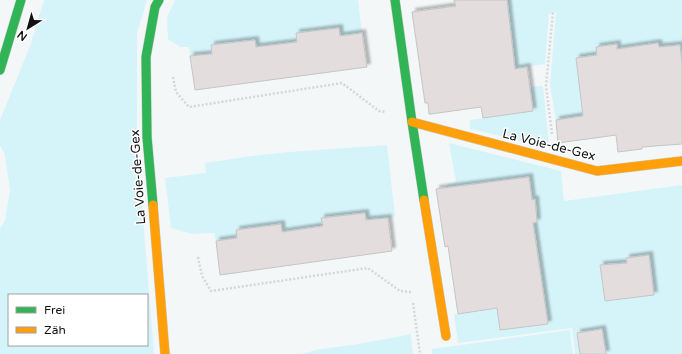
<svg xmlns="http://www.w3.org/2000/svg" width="682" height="354" font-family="'Varela Round',sans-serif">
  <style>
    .green { fill: #d5f4fa; fill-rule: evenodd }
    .building { fill: #e3dedd; stroke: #c4c5c5; filter: url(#shadow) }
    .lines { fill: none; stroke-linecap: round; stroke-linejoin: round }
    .fast-casing { stroke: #cbcdcd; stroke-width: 10 }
    .slow-casing { stroke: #cbcdcd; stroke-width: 10 }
    .path { stroke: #d5d7d7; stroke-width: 2.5; stroke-dasharray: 2 2; stroke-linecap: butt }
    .fast { stroke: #30b455; stroke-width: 9 }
    .slow { stroke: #ff9f0a; stroke-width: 9 }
    .labels { text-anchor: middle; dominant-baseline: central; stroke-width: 3; stroke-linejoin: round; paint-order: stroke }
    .street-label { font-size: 13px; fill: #101212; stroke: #fff }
  </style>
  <defs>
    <filter id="shadow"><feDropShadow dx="3.5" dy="-3.5" stdDeviation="1" flood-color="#0004"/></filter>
  </defs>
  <rect width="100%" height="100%" fill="#f4f7f8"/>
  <path class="green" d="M44 0H147L137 33V142L154 354H0V229L5 220 10 191 5 155 0 145V120L30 46ZM9 295H147V345H9Z
    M175 0H358L362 33 340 36 339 28 296 33 297 42 256 47 255 40 211 45 212 54 190 56 189 47H180L168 39 167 18Z
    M503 0H682V107L598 119 601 138 583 140 579 117 556 120 550 86 556 12 549 14 545 64 512 69Z
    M543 86 549 143 547 147 470 129V120L521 113 529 87Z
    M449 143 561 171 564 201 682 185V354H575L572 328 458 343 454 314 478 311 497 252 537 245 533 223 537 222 534 199 480 207 450 197 447 184 456 182Z
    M387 145 395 216 388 218 366 220 365 213 321 218 323 226 282 232 280 224 237 230V238L216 241 214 233 192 234 171 228 165 178 206 173 205 163 252 156 289 152Z
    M570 330 573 354H432V349Z
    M411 334 413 354H301L321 349 359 344Z"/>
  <path class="building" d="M454 0H507L515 69 527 67 533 111 483 118 481 107 431 114H429L428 103H425L412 12 456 6Z
    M339 28 340 36 362 33 367 67 195 90 190 56 212 54 211 45 255 40 256 47 297 42 296 33Z
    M658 43 659 47 680 45 682 63V144L642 147V149L618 152 616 135 558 143 556 120 583 116 576 58 597 55 596 47 617 44V49Z
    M529 177 532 200 535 199 537 222 533 223 548 324 500 330 497 308 458 314 448 246 445 247 436 189Z
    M365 213 366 220 388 218 392 251 220 275 216 241 237 238 236 230 281 224 282 232 323 226 321 218Z
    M649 255 654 295 605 301 600 265 627 263 626 258Z
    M602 329 606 354H580L577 333Z"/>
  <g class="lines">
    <g class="fast-casing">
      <path id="fast" d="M395 0 412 122 424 200
        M0 70 21 0
        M153 205 147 137 146 57 155 7 159 0"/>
    </g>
    <g class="slow-casing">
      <path id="slow" d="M412 122 597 171 682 161
        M424 200 446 336
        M153 205 165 354"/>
    </g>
    <path class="path" d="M173 77 176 92 189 107 342 83 379 111 386 112
      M552 134 546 86 553 12
      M198 257 202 276 211 291 368 268 400 291 412 292
      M413 303 420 354"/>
    <use href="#fast" class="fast"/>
    <use href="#slow" class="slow"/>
  </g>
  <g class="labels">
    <g class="street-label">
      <text transform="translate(549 145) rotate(14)">La Voie-de-Gex</text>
      <text transform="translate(138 177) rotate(-94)">La Voie-de-Gex</text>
    </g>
  </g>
  <rect x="8" y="294" width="140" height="52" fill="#ffffff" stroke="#9fa0a0"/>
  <rect x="16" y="307" width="20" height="6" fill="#30b455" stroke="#9fa0a0"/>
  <text x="44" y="314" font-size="12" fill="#101212">Frei</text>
  <rect x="16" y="327" width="20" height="6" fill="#ff9f0a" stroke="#9fa0a0"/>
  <text x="44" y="334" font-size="12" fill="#101212">Zäh</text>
  <g transform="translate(28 28) rotate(217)" stroke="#ffffff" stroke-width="3" paint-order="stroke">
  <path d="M0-3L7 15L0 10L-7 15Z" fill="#101212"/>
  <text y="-6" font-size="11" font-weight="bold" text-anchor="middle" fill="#101212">N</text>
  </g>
</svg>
